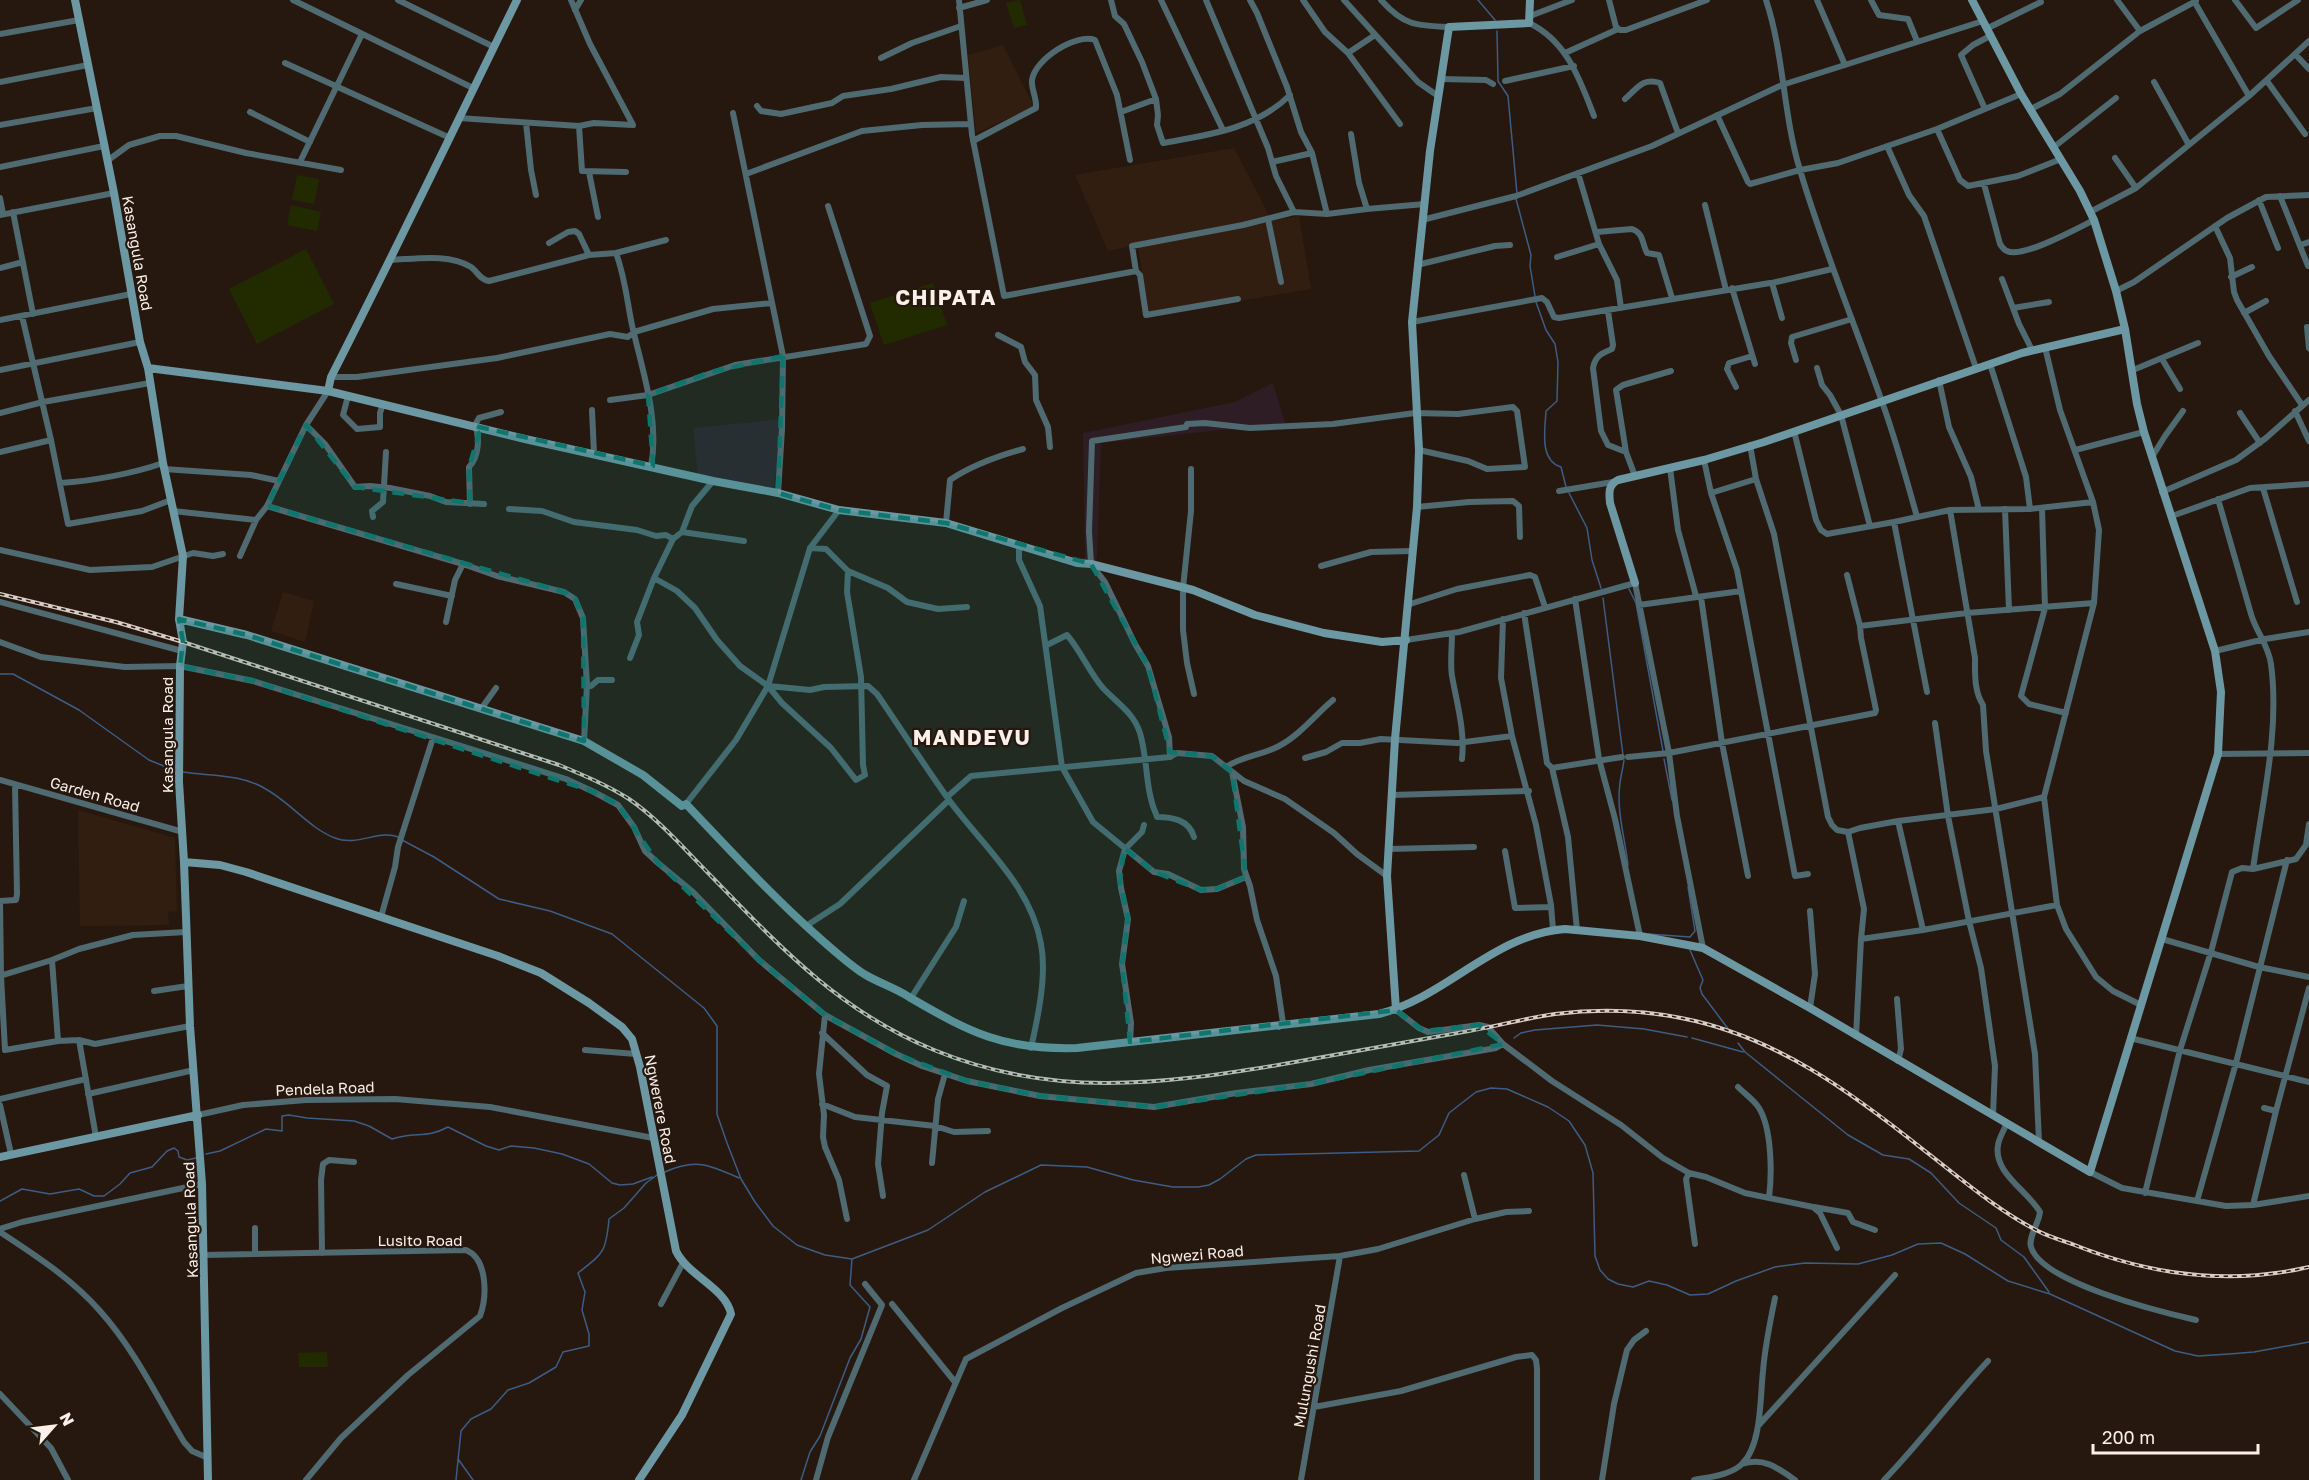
<svg xmlns="http://www.w3.org/2000/svg" width="2309" height="1480" font-family="'Golos Text',sans-serif">
  <style>
    .commercial { fill: #2e1d24 }
    .built { fill: #321e10 }
    .garden { fill: #222b00 }
    .lines { fill: none; stroke-linecap: round; stroke-linejoin: round }
    .stream { stroke: #3c5d85; stroke-width: 1.5 }
    .street { stroke: #4f6a71; stroke-width: 6 }
    .secondary { stroke: #6b98a3; stroke-width: 8 }
    .rail-casing { stroke: #d9cdc7; stroke-width: 4 }
    .rail { stroke: #26180e; stroke-width: 1.5; stroke-dasharray: 4.5; stroke-linecap: butt }
    .marked { fill: #0f766e; fill-opacity: 0.2; stroke: #0f766e; stroke-width: 4.5; stroke-dasharray: 12 8; stroke-linejoin: round }
    .labels { text-anchor: middle; dominant-baseline: central; stroke-width: 4.5; stroke-linejoin: round; paint-order: stroke }
    .street-label { font-size: 15px; fill: #faefe9; stroke: #26180e }
    .district-label { font-size: 21px; font-weight: bold; letter-spacing: 1.5px; fill: #faefe9; stroke: #26180e }
  </style>
  <rect width="100%" height="100%" fill="#26180e"/>
  <path class="commercial" d="M1273 383 1285 423 1101 443 1097 557 1094 566 1059 563 1068 557 1085 558 1083 433 1235 402Z
    M783 419 773 495 698 479 693 428Z"/>
  <path class="built" d="M1003 45 1034 107 976 133 968 55Z
    M1234 148 1270 217 1108 251 1075 175Z
    M1299 216 1311 289 1149 316 1138 246Z
    M283 592 314 601 305 642 271 631Z
    M78 810 175 838 177 911 168 912 169 925 80 926Z"/>
  <path class="garden" d="M1020 0 1027 25 1014 28 1006 3Z
    M297 175 319 179 314 204 292 200Z
    M291 205 321 212 317 231 287 225Z
    M306 249 334 304 257 344 229 289Z
    M933 283 947 325 884 345 870 303Z
    M327 1352 328 1367H299L298 1353Z"/>
  <g class="lines">
    <path class="stream" d="M1478 0 1495 20
      M1497 31 1498 81 1508 96 1517 194
      M1516 199 1531 255 1530 266 1535 296
      M1536 302 1546 330 1555 344 1558 362 1557 401 1546 411C1545 430 1539 460 1561 467L1566 487
      M1569 493 1587 528 1592 560 1601 588
      M1629 589 1636 603 1663 751
      M1603 598 1623 755
      M0 674H13L79 710 149 760 176 771
      M1664 759 1672 800
      M1624 760C1623 768 1621 775 1620 783 1616 810 1625 838 1628 865
      M183 772C210 776 240 774 264 788 289 801 310 829 335 838 357 847 380 829 398 837
      M402 840 434 857 499 899 550 911 612 934 704 1008 717 1026V1114L727 1143 741 1179 755 1202 773 1226 797 1245 825 1255 852 1259 928 1230 985 1192 1041 1165 1087 1167 1133 1180 1173 1187H1198L1209 1185 1220 1179 1246 1159 1256 1155 1419 1151 1439 1135 1449 1113 1476 1092 1491 1088 1507 1089 1548 1107 1569 1121 1585 1145 1593 1173 1595 1256 1600 1270 1608 1279 1618 1284 1633 1287 1649 1281 1667 1285 1690 1295 1708 1294 1736 1281 1775 1267 1805 1263 1858 1264 1892 1255 1918 1244 1941 1243 1965 1254 2008 1281 2050 1294 2175 1351 2198 1356 2229 1354 2254 1352 2309 1342
      M1648 934 1690 937 1695 931 1688 887
      M1690 950 1703 980 1700 988 1702 994 1732 1034
      M1514 1038 1521 1033 1535 1030 1597 1025 1644 1029 1687 1037
      M1692 1038 1743 1052
      M1738 1043 1745 1052 1848 1135 1883 1155 1909 1159 1931 1173 1959 1203 1996 1228 2001 1240 2024 1257 2049 1292
      M206 1154 220 1151 266 1129 282 1131V1116L289 1115 307 1118 354 1121 369 1126 392 1139C415 1131 426 1139 448 1127L486 1146 499 1150 511 1146 534 1148 562 1154 589 1164 612 1183 620 1185 633 1184 652 1177
      M665 1172C696 1158 710 1165 739 1178
      M0 1201 22 1189 50 1194 79 1189 94 1196H104L120 1184 130 1173 152 1167 167 1151 174 1148 178 1151 179 1157 187 1160 196 1158
      M458 1459 473 1480
      M456 1480 461 1431 471 1419 491 1409 508 1390 529 1383 556 1367 563 1352 589 1346V1334L582 1310 585 1292 578 1273C603 1253 606 1253 609 1219L624 1208 646 1183 657 1175
      M801 1480 810 1452 820 1436 850 1358 861 1339 870 1307 850 1285 852 1259"/>
    <path class="street" d="M293 0 473 88
      M398 0 494 47
      M959 0 972 135 1004 296 1136 271 1132 246 1243 225 1294 212 1327 214 1367 209 1359 183 1351 134
      M1111 0 1115 16 1124 24 1142 62 1156 99 1158 115 1157 125 1163 143C1208 135 1256 129 1290 95
      M1161 0C1182 44 1202 87 1223 130
      M1206 0 1268 148 1276 176 1294 212
      M1250 0 1257 13 1287 87 1301 132 1312 153 1327 214
      M1303 0 1325 32 1348 53 1400 124
      M1344 0 1418 82 1438 96
      M1381 0C1403 25 1416 26 1449 27
      M1609 0 1616 27 1620 30H1626L1707 0
      M1766 0C1784 54 1783 115 1800 170 1823 248 1854 322 1881 399 1895 437 1906 477 1917 517
      M1817 0 1845 65
      M1871 0 1879 15 1908 19 1917 41
      M2117 0 2140 31 2196 1
      M2235 0 2256 28 2298 0
      M2194 1 2249 96
      M959 8 987 0
      M575 10 581 0
      M1530 16 1572 0
      M1529 23C1567 41 1580 80 1594 116
      M1986 29 2041 2
      M0 34 79 20
      M1348 53 1375 35
      M1565 53 1618 29
      M2295 54 2309 41
      M881 58 912 43 961 26
      M285 63 448 137
      M1441 79 1486 80 1493 84
      M1505 81 1574 66
      M2267 81 2305 134
      M0 82 88 65
      M2154 82 2189 145
      M1625 99C1637 89 1642 77 1660 83L1678 133
      M757 106 761 111 781 114 832 103 843 96 891 89 941 77 966 78
      M1985 109 1961 55 1973 45 1990 36
      M2031 109 2060 94 2140 31
      M250 112 310 142
      M1121 112 1156 99
      M733 113 783 356 782 429 778 493
      M1717 115 1748 182 1750 184 1800 170 1838 163 1937 129 2021 94
      M459 118 579 126 594 123 633 125 590 44 571 0
      M526 123 531 170 536 195
      M0 125 97 108
      M579 126 582 171 626 172
      M1937 129 1960 180 1968 186 2018 176 2061 159
      M973 141 1036 108C1037 98 1031 89 1032 80 1035 59 1076 33 1095 40L1117 95 1130 160
      M1887 146 1909 195 1924 216 1976 368
      M2054 147 2116 98
      M2115 158 2136 188
      M107 161 129 145 160 136H176L246 153 341 170
      M300 162 362 34
      M1272 162 1312 153
      M0 167 104 146
      M589 172 598 217
      M1578 173 1599 244 1617 280 1621 308
      M746 174 862 131 922 125 971 124
      M1984 184 2000 244C2002 247 2004 250 2007 251 2022 259 2078 228 2094 220
      M2280 196 2308 266
      M0 198 3 214
      M2259 200 2278 248
      M1705 205 1726 290
      M1367 209 1425 204
      M13 212 33 314
      M2090 212 2136 188 2249 96 2295 54 2309 69
      M0 215 114 193
      M1268 219 1281 282
      M1422 220 1516 196 1652 146 1782 85 1983 21
      M2215 226 2230 258 2234 292 2237 300 2269 356 2302 405
      M1597 232 1632 229C1644 233 1642 244 1647 253L1659 255 1672 298
      M549 243 568 232 575 231 579 234 589 255
      M2300 245 2309 242
      M616 253 666 240
      M1557 257 1599 244
      M391 260C415 259 449 253 471 267 478 272 479 279 489 281L589 255 616 253C625 277 627 301 632 325 642 370 660 420 651 466
      M1417 265 1495 246 1510 245
      M0 268 23 262
      M1136 271 1140 275 1146 315 1238 299
      M2231 277 2252 267
      M2002 279 2019 324 2032 350
      M1772 283 1832 269
      M1732 288 1755 364
      M2116 291 2134 282 2227 218 2266 197 2309 195
      M2013 308 2049 302
      M1608 311 1613 345 1612 349C1602 353 1595 356 1593 368L1601 431 1608 445 1626 452 1635 476
      M2244 313 2266 301
      M22 316 51 440 68 524 142 511 171 500
      M0 320 131 294
      M1412 322 1542 298 1547 302 1554 317 1559 318 1770 283H1772L1782 318
      M2307 327 2309 348
      M998 335 1021 347 1025 362 1035 375 1036 400 1048 427 1050 447
      M2045 347 2060 410 2093 502 2099 530 2094 603 2044 797 2057 905 2066 929 2096 977 2113 991 2141 1005
      M2162 359 2180 389
      M1796 360 1791 343 1792 337 1852 319
      M1990 364 2026 477 2030 509
      M1817 368 1822 385 1830 395 1841 415 1870 526
      M0 370 140 342
      M2133 370 2198 343
      M331 377H357L497 358 610 334 628 337 634 332 713 309 772 303
      M1939 380 1949 427 1971 477 1979 510
      M1736 387 1727 369 1729 363 1752 356
      M328 391 306 425 267 506 463 564 497 576 564 592 575 599 583 618 587 685 584 741
      M348 396 343 415 357 429 380 427V413L383 404
      M610 400 648 395 735 365 866 344 870 336 828 206
      M592 410 594 454
      M2295 411 2309 441
      M0 413 43 402 150 383
      M2240 413 2260 443
      M306 425 325 444 355 487 370 486 390 488 430 496 446 502 484 504
      M1794 431 1816 520 1821 530 1827 534 1894 522
      M1750 445 1756 479 1774 534 1828 817 1832 825 1837 830 1848 832 1860 828 1898 821 1996 809 2044 797
      M2075 450 2144 432
      M0 452 51 440
      M1626 452 1616 390 1623 385 1671 371
      M2152 457 2165 436 2183 411
      M1704 460 1711 493 1737 570 1795 876 1808 874
      M1670 468 1678 530 1696 596
      M164 469 251 475 279 481
      M1191 469V511L1183 588V630L1187 663 1194 694
      M60 483C91 481 132 474 163 463
      M2263 488 2297 602
      M1559 491 1613 482
      M2162 492 2236 460 2266 438 2309 400
      M1711 493 1756 479
      M2218 499C2229 537 2240 575 2251 614 2256 632 2268 644 2271 664 2280 732 2262 802 2253 869
      M470 504 469 467C479 457 480 437 475 425L479 418 501 412
      M1417 507 1469 502 1513 501 1519 506 1520 537
      M2042 508 2045 608 2021 696 2029 704 2066 713
      M509 509 542 511 574 522 637 530 656 536 666 535 673 539 654 578 677 591 695 608 717 640 740 666 768 686 782 703 831 748 856 780 865 775 863 765 861 677 847 592 848 571
      M2005 509 2009 610
      M1950 510 1975 658C1975 674 1974 691 1983 705L1986 751 2035 1054 2039 1142
      M173 511 256 520
      M2172 516 2250 488 2309 484
      M373 517 372 511 383 502 386 452
      M946 523 950 480C972 465 998 456 1023 449
      M682 532 692 506 713 481
      M673 539 682 532 744 541
      M1019 545V560L1040 606 1062 767 1093 822 1154 872 1168 874 1201 890 1217 889 1246 877
      M810 548 826 549 848 571 888 588 907 602 938 609 967 607
      M0 550 90 570 152 567 193 553 213 556 223 554
      M240 556 256 520 267 506
      M1321 566 1371 552 1412 551
      M1847 575 1860 626 1967 613 2094 603
      M396 584 452 596
      M1701 597 1722 743 1748 876
      M1575 599 1599 759 1615 819 1640 936
      M0 602 182 651
      M1407 605 1457 589 1530 575 1535 577 1545 607
      M1639 605 1741 591
      M1524 613 1547 763 1552 768 1568 837 1577 930
      M1503 619 1501 678 1512 736 1536 825 1551 905 1553 930
      M446 622 455 580 463 564
      M1452 634C1452 647 1450 663 1452 676 1457 704 1465 730 1462 759
      M1406 640 1459 632 1635 583 1669 753 1628 757
      M0 642 41 657 125 667 180 666 253 681 503 759 566 779 594 792 618 805 634 827 645 851 658 863 693 892 759 960 825 1015 896 1054 922 1066 967 1081 1040 1096 1154 1107 1236 1093 1311 1084 1369 1070 1496 1048 1503 1044
      M1047 645 1067 635C1081 651 1089 672 1103 688 1117 703 1134 713 1140 733 1148 760 1145 789 1156 814L1157 817C1173 817 1189 820 1194 837
      M2215 651 2265 639 2309 632
      M630 658 639 635 637 622 654 578
      M587 685 591 686 598 680H612
      M769 686 810 690 824 687 868 686 877 694C901 729 924 765 949 800 982 845 1031 886 1041 944 1047 975 1038 1017 1031 1048
      M1927 692 1894 522 1950 510 2030 509 2093 502
      M481 709 496 688
      M1935 723 1948 816 1969 921 1981 968 1995 1066 1993 1115
      M2218 754 2309 753
      M1170 757 1169 737 1148 666 1135 644 1105 582 1091 564 1089 531 1092 441 1186 427 1187 424 1205 423 1250 428 1333 424 1415 413 1458 414 1513 407 1517 411 1525 467 1487 469 1468 461 1419 450
      M1305 758 1326 752 1342 743H1360L1381 739 1457 743 1512 736
      M1226 767C1242 756 1262 755 1279 746 1300 735 1315 715 1333 700
      M1552 768 1622 757
      M1232 772 1243 827 1244 869 1250 886 1257 920 1276 976 1283 1023 1279 1027
      M0 780 183 832
      M1392 795 1529 791
      M947 797 971 776 1170 757 1177 753 1212 756 1244 781 1285 799 1334 833 1357 854 1387 876
      M686 804 736 740 768 686 810 548 839 510
      M1898 821 1923 930
      M1848 832 1864 909 1861 939
      M1388 849 1474 847
      M1505 851 1515 908 1551 907
      M0 901 1 976 5 1050 58 1041 79 1040 95 1044 190 1026
      M0 901 16 900 17 894 15 785
      M1810 911 1815 974 1810 1008
      M381 917 395 867 398 847 433 738
      M806 926 840 904 949 800
      M2162 939 2259 967 2309 977
      M1703 948 1677 816 1669 753 1875 713 1876 710 1861 638 1860 626
      M52 960 58 1041
      M0 976 52 960 79 949 133 935 186 932
      M154 991 188 986
      M911 998 956 927 964 901
      M1897 999 1901 1049 1898 1061
      M1396 1010 1419 1028 1428 1032 1479 1025 1488 1027 1503 1044 1552 1081 1621 1125 1663 1158 1689 1173 1706 1177 1745 1193 1813 1207 1820 1213 1837 1248
      M825 1015 819 1074 824 1115 823 1137 825 1147 839 1180 847 1219
      M822 1033 867 1075 887 1086 882 1113 878 1164 883 1196
      M1856 1036 1861 939 1923 930 2057 905
      M2130 1038 2309 1082
      M79 1040 96 1137
      M1130 1042 1131 1023 1122 964 1128 919 1121 888 1119 871 1125 849 1142 832 1144 825
      M585 1050 636 1054
      M1738 1087C1745 1094 1754 1100 1759 1108 1772 1129 1772 1174 1769 1198
      M88 1094 194 1070
      M0 1099 86 1079
      M822 1104 855 1117 935 1126 954 1132 988 1131
      M0 1105 11 1154
      M2276 1111 2309 988
      M198 1115 243 1105 306 1100 395 1099 490 1107 653 1138
      M2007 1123C2004 1130 1999 1138 1998 1145 1993 1173 2028 1191 2040 1212 2039 1223 2028 1237 2031 1247 2042 1283 2161 1312 2196 1320
      M932 1163 938 1099 945 1074
      M2090 1172 2122 1188 2226 1206 2253 1205 2309 1196
      M1689 1173 1686 1179 1695 1244
      M1464 1175 1475 1219
      M2145 1193 2180 1050 2211 952 2232 872 2242 868 2253 869 2296 859 2306 845 2309 824
      M2197 1201 2236 1063 2287 860
      M2253 1205 2276 1111 2264 1108
      M1814 1207 1848 1213 1853 1222 1875 1230
      M0 1229 22 1222 202 1184
      M0 1232C35 1255 72 1279 100 1311 135 1350 157 1397 184 1442L192 1451 208 1458
      M322 1253 321 1180 323 1164 329 1160 354 1162
      M255 1254V1228
      M204 1255 466 1250C488 1259 487 1297 480 1316L408 1375 341 1438 306 1480
      M661 1304 683 1263
      M892 1304 955 1382
      M0 1394 51 1448 68 1480
      M1314 1407 1401 1391 1516 1357 1532 1355 1536 1360 1537 1369V1480
      M1758 1426 1895 1275
      M1742 1464C1764 1457 1778 1468 1795 1480
      M816 1480 828 1437 882 1305 865 1284
      M914 1480 966 1359 1062 1308 1136 1273 1166 1268 1340 1256 1378 1249 1475 1219 1506 1212 1529 1211
      M1301 1480 1340 1256
      M1602 1480 1614 1404 1627 1350 1634 1340 1646 1331
      M1694 1480C1709 1477 1731 1475 1742 1464 1762 1445 1760 1397 1763 1371 1765 1346 1770 1322 1775 1298
      M1884 1480C1921 1442 1952 1399 1988 1361"/>
    <path class="secondary" d="M75 0 114 193 140 342 148 368 163 463 183 556 179 619 183 642 180 666 179 782 184 862 190 1026 202 1184 208 1480
      M148 368 328 391 525 439 713 481 778 493 839 510 946 523 1077 563 1091 564 1193 590 1255 615 1324 633 1382 642 1406 640
      M328 391 331 377C395 252 455 126 517 0
      M1635 583 1610 503C1609 493 1608 485 1618 480L1704 460 1764 442 2022 353 2125 329
      M179 619 247 635 584 741 643 775 682 806 686 804C728 848 769 893 815 934 831 948 847 963 864 974 879 983 895 988 909 997 971 1033 1003 1050 1077 1048L1379 1014C1445 998 1494 934 1565 929L1640 936 1703 948 1810 1008 2090 1172 2218 754 2221 692 2215 651 2144 432 2137 404 2125 329 2116 291 2094 220 2080 191 2021 94 1972 0
      M184 862 220 865 246 872 498 956 541 973 589 1003 622 1027 632 1039 640 1067 676 1251C688 1276 726 1288 731 1314L682 1415 639 1480
      M1396 1010 1387 876 1395 739 1417 507 1419 450 1412 322 1430 151 1449 27 1529 23 1530 0
      M0 1157 198 1115"/>
    <g class="rail-casing">
      <path id="rail" d="M0 594 116 622 183 642 559 765C583 775 607 785 629 799 661 821 687 852 714 879 782 949 841 1012 934 1050 1051 1098 1158 1085 1278 1065 1342 1054 1405 1042 1469 1031 1498 1026 1526 1018 1555 1014 1596 1009 1641 1010 1681 1018 1775 1036 1851 1092 1925 1151 1960 1178 1997 1210 2036 1230 2047 1236 2060 1240 2072 1244 2149 1275 2227 1286 2309 1267"/>
    </g>
    <use href="#rail" class="rail"/>
  </g>
  <path class="marked" d="M783 356 778 493 839 510 946 523 1091 564 1148 666 1170 752 1212 756 1232 772 1246 877 1217 889 1201 890 1154 872 1124 848 1120 882 1128 919 1122 964 1130 1042 1396 1010 1424 1031 1479 1025 1503 1044 1311 1084 1154 1107 1040 1096 967 1081 896 1054 825 1015 759 960 658 863 618 805 594 792 253 681 180 666 183 642 179 619 247 635 584 741 583 618 575 599 564 592 267 506 306 425 355 487 470 503 469 467 479 434 475 426 653 466 648 395 711 372Z"/>
  <g class="labels">
    <g class="street-label">
      <text transform="translate(138 253) rotate(80)">Kasangula Road</text>
      <text transform="translate(167 735) rotate(-90)">Kasangula Road</text>
      <text transform="translate(95 794) rotate(16)">Garden Road</text>
      <text transform="translate(325 1088) rotate(-2)">Pendela Road</text>
      <text transform="translate(661 1109) rotate(79)">Ngwerere Road</text>
      <text transform="translate(190 1220) rotate(-92)">Kasangula Road</text>
      <text x="420" y="1240">Lusito Road</text>
      <text transform="translate(1197 1254) rotate(-5)">Ngwezi Road</text>
      <text transform="translate(1309 1366) rotate(-80)">Mulungushi Road</text>
    </g>
    <g class="district-label">
      <text x="946" y="297">CHIPATA</text>
      <text x="972" y="737">MANDEVU</text>
    </g>
  </g>
  <g transform="translate(54 1426) rotate(62)" stroke="#26180e" stroke-width="4.5" paint-order="stroke">
  <path d="M0-4.5L10 22L0 15L-10 22Z" fill="#faefe9"/>
  <text y="-9" font-size="16" font-weight="bold" text-anchor="middle" fill="#faefe9">N</text>
  </g>
  <path d="M2093 1444v9h165v-9" fill="none" stroke="#faefe9" stroke-width="3"/>
  <text x="2102" y="1444" font-size="18" fill="#faefe9" stroke="#26180e" stroke-width="4.5" paint-order="stroke">200 m</text>
</svg>
